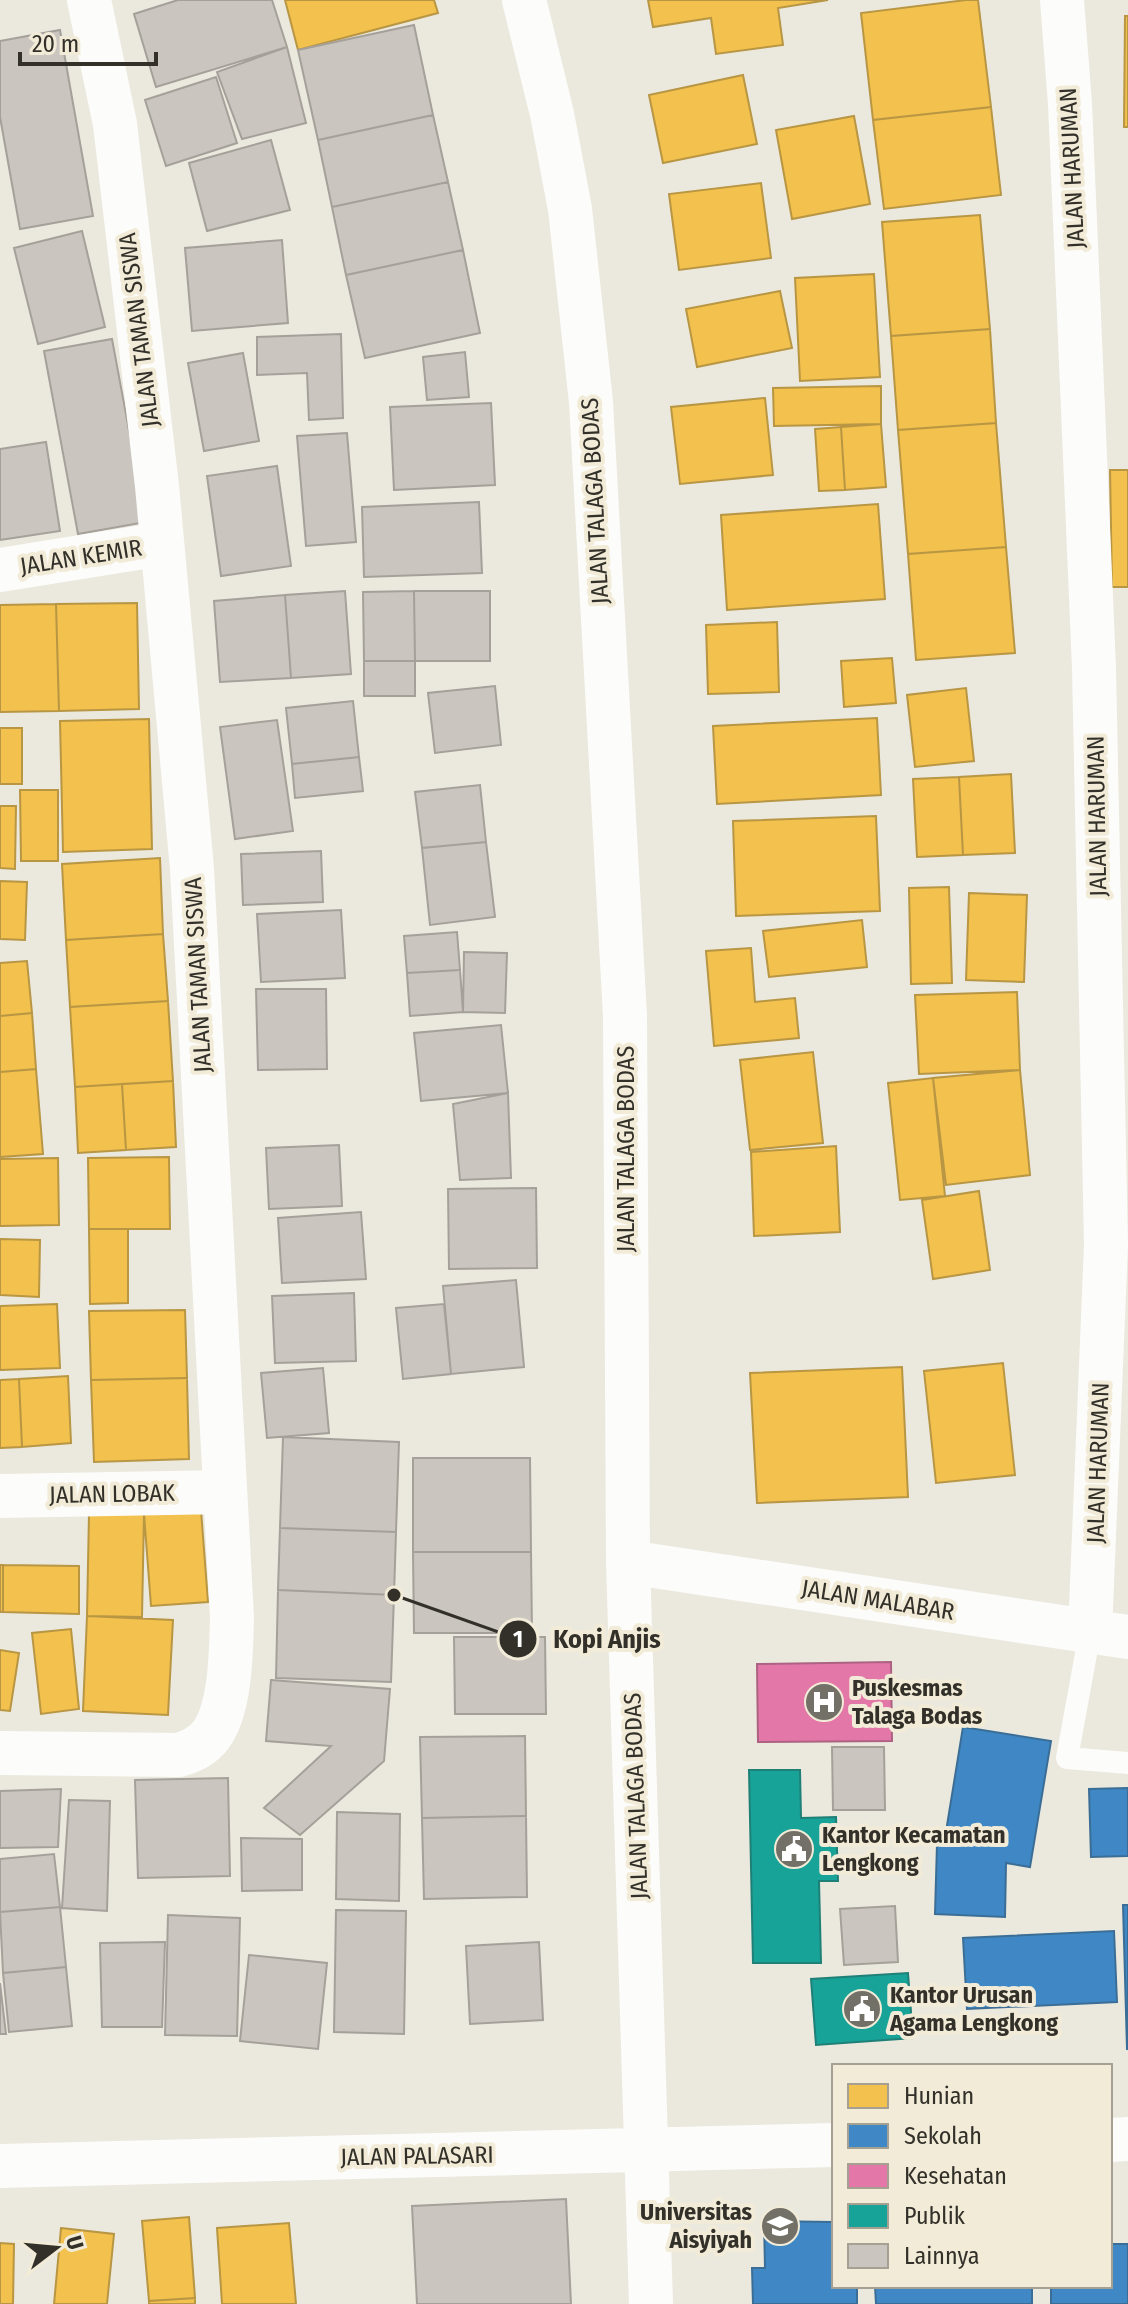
<svg xmlns="http://www.w3.org/2000/svg" width="1128" height="2304" font-family="'Fira Sans Condensed',sans-serif">
  <style>
    .homes { fill: #f2c14e; stroke: #b89643; stroke-width: 2 }
    .schools { fill: #3f88c5; stroke: #3b6e96; stroke-width: 2 }
    .health { fill: #e377a8; stroke: #ae6282; stroke-width: 2 }
    .public { fill: #17a398; stroke: #1f8077; stroke-width: 2 }
    .building { fill: #cac6bf; stroke: #a5a19a; stroke-width: 2 }
    .lines { fill: none; stroke-linecap: round; stroke-linejoin: round }
    .service { stroke: #fcfcfa; stroke-width: 22 }
    .minor { stroke: #fcfcfa; stroke-width: 44 }
    .tertiary { stroke: #fcfcfa; stroke-width: 44 }
    .labels { text-anchor: middle; dominant-baseline: central; stroke-width: 8; stroke-linejoin: round; paint-order: stroke }
    .street-label { font-size: 24px; fill: #323029; stroke: #f1ebd8 }
    .poi-label { font-size: 24px; font-weight: bold; fill: #323029; stroke: #f1ebd8; text-anchor: start }
    .leader { fill: none; stroke: #323029; stroke-width: 3 }
    .callout-dot { fill: #323029; stroke: #f1ebd8; stroke-width: 3 }
    .mark-label { font-size: 24px; text-anchor: middle; font-weight: bold; fill: #fff }
    .callout-label { font-size: 26px; text-anchor: middle; font-weight: bold; fill: #323029; stroke: #f1ebd8; stroke-width: 8; stroke-linejoin: round; paint-order: stroke }
  </style>
  <rect width="100%" height="100%" fill="#ebe8de"/>
  <path class="homes" d="M285 0H434L438 13 298 50Z
    M648 0H828L778 8 783 45 716 54 711 18 653 27Z
    M966 0H978L991 107 873 120 861 13Z
    M1125 16H1128V127H1124Z
    M743 75 757 144 663 163 649 95Z
    M991 107 1001 195 884 209 873 120Z
    M854 116 870 204 792 219 776 130Z
    M761 183 771 258 679 270 669 194Z
    M980 215 990 329 891 336 882 222Z
    M874 274 880 377 800 381 795 278Z
    M780 291 792 348 697 367 686 309Z
    M990 329 996 423 898 430 891 336Z
    M881 386V424L774 426 773 388Z
    M765 398 773 475 680 484 671 407Z
    M996 423 1006 547 908 554 898 430Z
    M881 424 886 487 845 490 841 427Z
    M841 427 845 490 819 491 815 429Z
    M1110 470H1128V587H1112Z
    M878 504 885 599 727 610 721 515Z
    M1006 547 1015 653 916 660 908 554Z
    M137 603 139 709 59 711 56 604Z
    M56 604 59 711 0 712V605Z
    M777 622 779 692 708 694 706 625Z
    M892 658 896 703 844 707 841 661Z
    M966 688 974 761 915 767 907 695Z
    M877 718 881 795 717 804 713 726Z
    M149 719 152 849 63 852 60 721Z
    M0 728H22V784H0Z
    M1011 774 1015 853 963 855 959 777Z
    M959 777 963 855 917 857 913 779Z
    M20 790H58V861H21Z
    M0 806H16L15 869 0 868Z
    M876 816 880 911 736 916 733 821Z
    M160 858 163 934 66 940 62 864Z
    M0 881 27 882 25 940 0 939Z
    M949 887 952 983 911 984 909 888Z
    M969 893 1027 895 1024 982 966 980Z
    M862 920 867 967 769 977 763 931Z
    M163 934 168 1001 70 1007 66 940Z
    M751 948 755 1002 795 998 799 1038 714 1046 706 951Z
    M27 961 32 1013 0 1016V963Z
    M1017 992 1020 1070 919 1074 915 995Z
    M168 1001 173 1081 75 1087 70 1007Z
    M32 1013 36 1069 0 1072V1016Z
    M813 1052 823 1143 750 1150 740 1060Z
    M36 1069 43 1154 0 1157V1072Z
    M1020 1070 1030 1175 946 1185 933 1078Z
    M933 1078 945 1196 900 1200 888 1083Z
    M173 1081 176 1147 126 1150 122 1084Z
    M122 1084 126 1150 78 1153 75 1087Z
    M836 1146 840 1232 754 1236 751 1152Z
    M169 1157 170 1229H89L88 1158Z
    M58 1158 59 1225 0 1226V1159Z
    M979 1191 990 1270 933 1279 922 1200Z
    M89 1229H128V1303L90 1304Z
    M0 1239 40 1240 39 1297 0 1295Z
    M57 1304 60 1368 0 1370V1306Z
    M185 1310 187 1378 91 1380 89 1311Z
    M1003 1363 1015 1475 936 1483 924 1371Z
    M902 1367 908 1497 757 1503 750 1373Z
    M68 1376 71 1443 22 1447 19 1379Z
    M187 1378 189 1459 94 1462 91 1380Z
    M19 1379 22 1447 0 1448V1380Z
    M201 1510 208 1602 151 1606 144 1514Z
    M89 1513 144 1514 142 1617 87 1616Z
    M0 1565H3V1612H0Z
    M3 1565 79 1566V1614L3 1612Z
    M87 1616 173 1620 168 1715 83 1711Z
    M71 1629 79 1709 41 1714 32 1633Z
    M0 1650 19 1653 10 1711 0 1710Z
    M189 2217 195 2298 149 2301 142 2221Z
    M289 2223 296 2304H222L217 2228Z
    M61 2228 114 2234 107 2304H54Z
    M0 2243 14 2244 13 2304H0Z
    M195 2298V2304H149V2301Z"/>
  <path class="schools" d="M963 1727 1051 1741 1030 1867 1006 1863 1005 1917 935 1914 937 1844H944Z
    M1128 1788V1856L1091 1857 1089 1789Z
    M1123 1905H1128V2049H1127Z
    M1114 1931 1117 2002 967 2009 963 1938Z
    M764 2221 833 2222 834 2286H857V2304H753L752 2268H765Z
    M1110 2244H1128V2304H1051V2286H1110Z
    M875 2286H1032V2304H876Z"/>
  <path class="health" d="M891 1662 892 1741 758 1742 757 1664Z"/>
  <path class="public" d="M749 1770H800L801 1818 836 1817 838 1881H819L821 1963H753Z
    M908 1973 913 2038 816 2045 811 1979Z"/>
  <path class="building" d="M178 0H272L287 47 156 87 134 14Z
    M414 25 433 115 318 140 298 50Z
    M60 30 93 216 20 229 0 117V41Z
    M287 47 306 123 242 139 217 72Z
    M216 77 237 143 166 166 145 100Z
    M433 115 448 182 332 207 318 140Z
    M271 140 290 210 207 231 189 163Z
    M448 182 463 250 346 275 332 207Z
    M82 231 105 327 38 344 14 248Z
    M282 240 288 323 192 331 185 248Z
    M463 250 480 333 365 358 346 275Z
    M341 334 343 418 309 420 307 373 257 375V337Z
    M112 339 146 522 78 534 44 351Z
    M465 352 469 397 427 400 423 357Z
    M243 353 259 441 204 451 188 363Z
    M491 403 495 485 394 490 390 407Z
    M347 433 356 542 306 546 297 436Z
    M46 442 60 531 0 540V449Z
    M277 466 291 566 221 576 207 476Z
    M479 502 482 573 364 577 362 507Z
    M345 591 351 674 291 678 285 595Z
    M414 591 415 661H364L363 592Z
    M414 591H490V661H415Z
    M285 595 291 678 220 682 214 601Z
    M364 661H415V696H364Z
    M495 686 501 745 435 753 428 693Z
    M353 701 359 757 292 764 286 708Z
    M277 720 293 831 235 839 220 727Z
    M359 757 363 791 295 798 292 764Z
    M480 785 486 842 422 848 415 792Z
    M486 842 495 917 430 925 422 848Z
    M321 851 323 902 243 905 241 854Z
    M341 910 345 978 261 982 257 914Z
    M457 932 460 970 407 973 404 936Z
    M464 952 507 953 505 1013 463 1012Z
    M460 970 463 1012 410 1016 407 973Z
    M256 989H326L327 1069 258 1070Z
    M501 1025 508 1093 421 1101 414 1033Z
    M508 1093 511 1178 460 1180 453 1104Z
    M339 1145 342 1206 269 1209 266 1148Z
    M536 1188 537 1268 449 1269 448 1189Z
    M361 1212 366 1279 282 1283 278 1218Z
    M516 1280 524 1367 451 1374 443 1286Z
    M354 1293 356 1361 275 1363 272 1296Z
    M444 1304 451 1374 403 1379 396 1308Z
    M323 1368 329 1433 267 1438 261 1373Z
    M283 1437 399 1442 396 1532 280 1528Z
    M413 1458H530L531 1552H413Z
    M280 1528 396 1532 394 1595 278 1590Z
    M413 1552H531L532 1633H414Z
    M278 1590 394 1595 391 1682 276 1678Z
    M454 1637H545L546 1714H455Z
    M271 1680 390 1689 384 1761 300 1835 264 1808 331 1746 266 1741Z
    M525 1736 526 1816 422 1818 420 1737Z
    M832 1747H884L885 1810H833Z
    M228 1778 230 1876 138 1878 135 1780Z
    M61 1789 58 1847 0 1848V1791Z
    M69 1800 110 1801 107 1911 62 1908Z
    M337 1812 400 1814 399 1901 336 1899Z
    M526 1816 527 1897 424 1899 422 1818Z
    M241 1838 302 1839V1890L242 1891Z
    M54 1854 60 1907 0 1912V1859Z
    M895 1906 898 1962 844 1965 840 1909Z
    M60 1907 66 1967 3 1973 0 1912Z
    M336 1910 406 1911 404 2034 334 2032Z
    M168 1915 240 1918 237 2036 165 2035Z
    M165 1942 162 2027H102L100 1943Z
    M539 1942 543 2020 470 2024 466 1946Z
    M249 1955 327 1963 318 2049 240 2041Z
    M66 1967 72 2026 9 2032 3 1973Z
    M0 1983 6 2034H0Z
    M566 2199 571 2304H417L412 2206Z"/>
  <g class="lines">
    <path class="service" d="M1090 1632 1067 1758 1128 1763"/>
    <path class="minor" d="M1062 0 1070 104 1094 668 1106 1245 1090 1632
      M0 570 162 544
      M0 1496 225 1492
      M0 1753 179 1755C192 1751 203 1746 211 1735 231 1708 231 1651 232 1618L192 869 157 486 115 124 89 0"/>
    <path class="tertiary" d="M524 0 552 114 570 209 591 402 625 1016 628 1562 651 2304
      M628 1562 1128 1637
      M1110 2140 1128 2139
      M0 2166 834 2145"/>
  </g>
  <defs>
    <g id="hospital-disc" transform="scale(2)"><circle r="9.5" fill="#737068" stroke="#f1ebd8"/><path d="M-5-5h3v3.5h4V-5h3V5h-3V1.5h-4V5h-3Z" fill="#fff"/></g>
    <g id="civic-disc" transform="scale(2)"><circle r="9.5" fill="#737068" stroke="#f1ebd8"/><path d="M-.6-6.5H3V-4.5H.6V-3L4-1V1h2V6H-6V1h2V-1L-.6-3ZM-1.2 2.5V6h2.4V2.5Z" fill="#fff"/></g>
    <g id="university-disc" transform="scale(2)"><circle r="9.5" fill="#737068" stroke="#f1ebd8"/><path d="M0-5L7-2L0 1L-7-2ZM-4 1L0 2.5L4 1V4Q0 6-4 4Z" fill="#fff"/></g>
  </defs>
  <g fill-rule="evenodd">
    <use href="#hospital-disc" x="824" y="1702"/>
    <use href="#civic-disc" x="794" y="1849"/>
    <use href="#civic-disc" x="862" y="2009"/>
    <use href="#university-disc" x="780" y="2226"/>
  </g>
  <g class="labels">
    <g class="street-label">
      <text transform="translate(1072 168) rotate(-93)">JALAN HARUMAN</text>
      <text transform="translate(139 330) rotate(-97)">JALAN TAMAN SISWA</text>
      <text transform="translate(595 501) rotate(-93)">JALAN TALAGA BODAS</text>
      <text transform="translate(81 557) rotate(-9)">JALAN KEMIR</text>
      <text transform="translate(1097 816) rotate(-91)">JALAN HARUMAN</text>
      <text transform="translate(198 975) rotate(-93)">JALAN TAMAN SISWA</text>
      <text transform="translate(626 1149) rotate(-90)">JALAN TALAGA BODAS</text>
      <text transform="translate(1098 1463) rotate(-88)">JALAN HARUMAN</text>
      <text transform="translate(112 1494) rotate(-1)">JALAN LOBAK</text>
      <text transform="translate(878 1600) rotate(9)">JALAN MALABAR</text>
      <text transform="translate(636 1796) rotate(-92)">JALAN TALAGA BODAS</text>
      <text transform="translate(417 2156) rotate(-1)">JALAN PALASARI</text>
    </g>
    <g class="poi-label">
      <text x="852" y="1688">Puskesmas<tspan x="852" dy="28">Talaga Bodas</tspan></text>
      <text x="822" y="1835">Kantor Kecamatan<tspan x="822" dy="28">Lengkong</tspan></text>
      <text x="890" y="1995">Kantor Urusan<tspan x="890" dy="28">Agama Lengkong</tspan></text>
      <text x="752" y="2212" text-anchor="end">Universitas<tspan x="752" dy="28">Aisyiyah</tspan></text>
    </g>
  </g>
  <path class="leader" d="M394 1595L518 1639"/>
  <g class="callout-dot">
    <circle cx="394" cy="1595" r="8"/>
    <circle cx="518" cy="1639" r="20"/>
  </g>
  <g class="mark-label">
    <text x="518" y="1647">1</text>
  </g>
  <g class="callout-label">
    <text x="607" y="1648">Kopi Anjis</text>
  </g>
  <rect x="832" y="2064" width="280" height="224" fill="#f1ebd8" stroke="#a5a092" stroke-width="2"/>
  <rect x="848" y="2084" width="40" height="24" fill="#f2c14e" stroke="#a5a092" stroke-width="2"/>
  <text x="904" y="2104" font-size="24" fill="#323029">Hunian</text>
  <rect x="848" y="2124" width="40" height="24" fill="#3f88c5" stroke="#a5a092" stroke-width="2"/>
  <text x="904" y="2144" font-size="24" fill="#323029">Sekolah</text>
  <rect x="848" y="2164" width="40" height="24" fill="#e377a8" stroke="#a5a092" stroke-width="2"/>
  <text x="904" y="2184" font-size="24" fill="#323029">Kesehatan</text>
  <rect x="848" y="2204" width="40" height="24" fill="#17a398" stroke="#a5a092" stroke-width="2"/>
  <text x="904" y="2224" font-size="24" fill="#323029">Publik</text>
  <rect x="848" y="2244" width="40" height="24" fill="#cac6bf" stroke="#a5a092" stroke-width="2"/>
  <text x="904" y="2264" font-size="24" fill="#323029">Lainnya</text>
  <g transform="translate(56 2248) rotate(74)" stroke="#f1ebd8" stroke-width="6" paint-order="stroke">
  <path d="M0-6L14 30L0 20L-14 30Z" fill="#323029"/>
  <text y="-12" font-size="22" font-weight="bold" text-anchor="middle" fill="#323029">U</text>
  </g>
  <path d="M20 52v12h136v-12" fill="none" stroke="#323029" stroke-width="4"/>
  <text x="32" y="52" font-size="24" fill="#323029" stroke="#f1ebd8" stroke-width="6" paint-order="stroke">20 m</text>
</svg>
